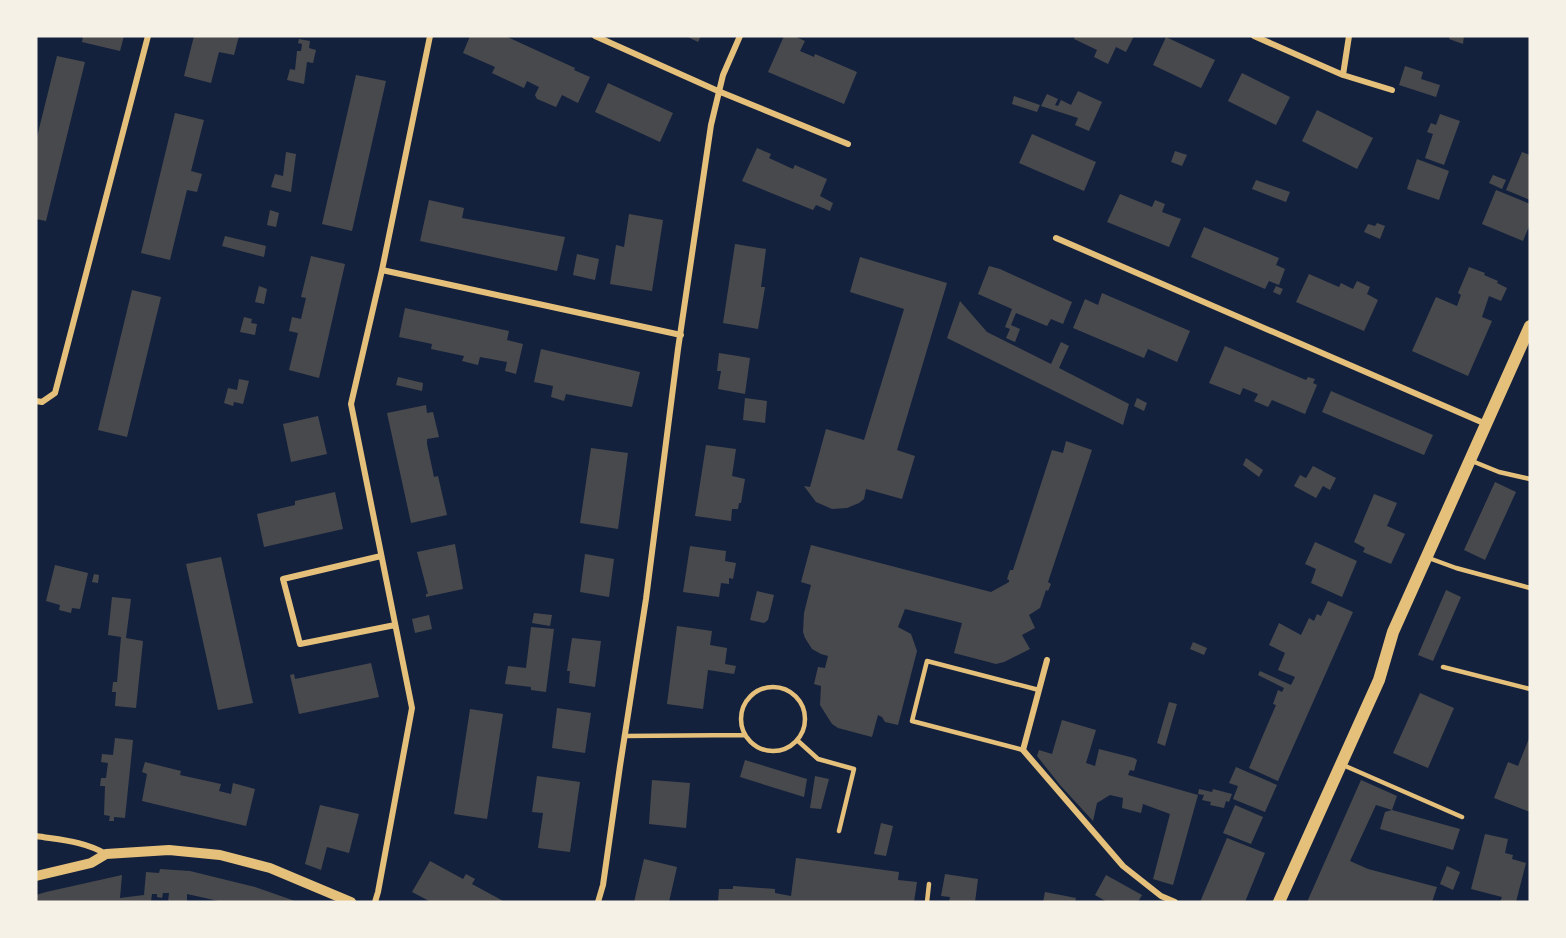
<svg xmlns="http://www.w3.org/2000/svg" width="1566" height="938" font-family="'Alegreya Sans',sans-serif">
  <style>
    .building { fill: #48494c }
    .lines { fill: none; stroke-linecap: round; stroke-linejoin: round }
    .service { stroke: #e5c07b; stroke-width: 4.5 }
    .minor { stroke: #e5c07b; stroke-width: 6 }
    .tertiary { stroke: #e5c07b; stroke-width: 10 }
    .secondary { stroke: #e5c07b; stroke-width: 12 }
  </style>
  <rect width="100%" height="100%" fill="#14213d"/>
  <path class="building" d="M83 36H124L120 51 82 42Z
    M194 36H239L234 55 219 52 211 83 184 76Z
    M470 36H505L575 68 574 70 590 77 578 103 562 95 556 107 537 99 535 95 539 87 527 81 524 88 492 73 495 67 463 53Z
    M686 36H701L698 42Z
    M784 36H794L805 41 800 51 814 57 815 54 857 72 844 104 768 72Z
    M1075 36H1134L1126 52 1116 47 1108 64 1094 57 1097 50 1074 39Z
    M1450 36H1464L1463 44 1449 39Z
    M1166 37 1215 60 1201 88 1153 65Z
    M299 39 310 41 309 48 316 50 313 63 307 62 304 84 287 80 290 69 295 70 297 51H301L302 44 298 43Z
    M57 56 85 62 46 221 36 219V141Z
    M1405 66 1423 72 1421 79 1440 85 1436 97 1399 85Z
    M1242 73 1290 97 1276 125 1228 101Z
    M356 75 386 81 352 231 322 224Z
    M608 83 673 113 660 142 595 112Z
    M1078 91 1102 102 1089 131 1075 125 1078 118 1041 106 1047 94 1058 99 1055 105 1058 106 1061 100 1071 105Z
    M1014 96 1040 105 1037 112 1012 104Z
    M1317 110 1373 138 1357 169 1302 141Z
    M175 113 204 120 191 171 202 174 197 192 187 190 170 260 141 253Z
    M1440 114 1460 121 1444 165 1425 158 1433 134 1427 132 1431 123 1436 125Z
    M1032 134 1096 162 1084 191 1019 163Z
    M757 148 771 154 769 158 793 169 795 165 827 179 820 196 833 203 830 211 816 205 813 210 742 181Z
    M1175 151 1187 155 1182 166 1171 162Z
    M286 152 296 154 291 192 271 187 275 174 283 176Z
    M1522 152 1530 155V200L1506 190Z
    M1417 159 1449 171 1439 200 1407 189Z
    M1493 175 1506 180 1502 189 1489 183Z
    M1256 180 1290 192 1286 202 1252 189Z
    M1496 190 1530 204V224L1523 241 1482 224Z
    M1120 194 1152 207 1155 200 1165 204 1162 212 1181 219 1169 247 1107 222Z
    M429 200 464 208 462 218 565 237 557 271 420 241Z
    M270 210 279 213 276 227 267 225Z
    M629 214 663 220 652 291 610 284 616 245 624 247Z
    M1377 223 1385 226 1380 239 1364 232 1368 224 1375 226Z
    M1204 227 1279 258 1276 265 1285 269 1279 285 1269 281 1265 289 1191 257Z
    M225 236 266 246 264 257 222 246Z
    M735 244 766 249 761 287H765L758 329 723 323Z
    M577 254 599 259 595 280 573 275Z
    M311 256 345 264 319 378 289 370 298 333 289 331 292 317 301 319 306 298 301 297Z
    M860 257 947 283 897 450 915 456 902 499 866 489 864 499 859 503 847 508 832 509 816 502 804 486 810 487 826 429 864 440 904 309 850 292Z
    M989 266 1000 269 1072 302 1063 324 1051 319 1047 326 1016 313 1011 325 1020 329 1015 342 1006 338 1010 329 1005 327 1012 309 978 294Z
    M1469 267 1485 273 1484 275 1498 281 1497 283 1507 288 1501 301 1489 296 1482 317 1492 321 1468 376 1412 351 1436 297 1457 306 1461 295 1458 293Z
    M1309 274 1339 287 1341 283 1353 289 1357 281 1370 287 1367 294 1378 300 1364 331 1296 302Z
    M259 286 267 289 264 304 255 302Z
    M1276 286 1283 289 1280 295 1273 292Z
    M132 290 161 297 127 437 98 430Z
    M1102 293 1190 331 1177 362 1148 349 1144 358 1073 328 1085 299 1098 305Z
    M960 301 987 332 1051 364 1061 342 1069 346 1059 368 1129 404 1123 425 947 338Z
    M405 308 509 331 507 340 523 344 516 374 505 371 507 362 480 357 478 365 462 361 464 356 431 349 432 344 399 337Z
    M244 317 252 319 251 323 257 324 255 335 240 332Z
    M1225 346 1306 380 1308 377 1315 379 1313 383 1317 385 1305 414 1272 400 1268 407 1254 401 1258 394 1243 388 1240 395 1209 383Z
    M541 349 640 372 632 407 566 394 564 401 551 397 553 386 534 382Z
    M719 353 750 358 745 394 718 389 721 371H717Z
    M398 377 423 383 422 391 396 385Z
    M239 379 249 381 243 404 234 402 233 406 224 403 228 388 237 390Z
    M1331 391 1433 435 1424 455 1322 412Z
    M745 398 767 401 765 423 743 420Z
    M1137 398 1147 403 1144 411 1134 406Z
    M426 405 427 413 433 412 439 437 427 439V444L434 477 438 476 447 515 411 523 387 413Z
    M318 416 327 454 291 462 283 424Z
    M1066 441 1092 450 1048 582 1051 584 1048 591 1046 590 1040 608 1029 615 1035 628 1022 635 1030 649 1004 662 996 664 954 653 962 623 905 609 898 627 911 634 917 651 898 725 885 722 882 717 878 715 872 737 838 728 832 724 820 705 821 686 814 684 818 667 825 668 828 656 821 654 812 649 805 638 803 632 804 613 811 585 801 582 811 545 991 592 1009 582V580L1007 579 1010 570H1013L1052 450 1063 453Z
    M706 445 736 449 732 476 745 479 741 503H739L738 509H732L731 521 695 516Z
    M591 448 628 453 618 529 580 523Z
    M1246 458 1263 470 1259 477 1243 465Z
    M1313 466 1336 478 1330 490 1323 486 1316 498 1294 486 1300 475 1306 478Z
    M1495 482 1516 492 1485 560 1464 550Z
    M335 492 343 529 264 547 257 514 295 505V501Z
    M1374 494 1397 503 1387 526 1405 534 1391 564 1363 552 1365 548 1354 542Z
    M1315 542 1357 561 1342 597 1311 583 1316 569 1305 564Z
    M455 544 463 589 426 597V594H428L417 552Z
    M690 546 726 551 725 561 736 563 733 579 729 578V584L721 583 719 597 683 592Z
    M585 554 614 559 609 597 580 592Z
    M221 557 253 703 218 710 186 564Z
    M55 565 88 573 80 609 72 608 71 613 59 610 60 605 46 601Z
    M94 574 99 575 98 583 92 582Z
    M1446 590 1461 597 1433 661 1418 655Z
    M757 591 774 595 768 620 764 623 750 620Z
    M112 597 131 599 126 638 143 641 136 708 115 706 116 692H112L113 682H117L121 637 108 635Z
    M1328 601 1353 612 1278 781 1249 768 1276 705 1273 704 1278 690 1282 692 1284 688 1258 675 1260 671 1291 685 1295 677 1278 670 1285 653 1269 645 1279 623 1301 635 1309 618 1314 621 1317 614 1321 616Z
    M534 613 552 615 550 626 532 623Z
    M429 615 432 629 415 633 412 619Z
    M677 626 712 631 710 645 727 648 725 664 736 666 734 674 708 670 703 709 667 704Z
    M531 627 554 629 546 692 531 690V687L505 684 508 666 526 668Z
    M572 638 601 641 595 687 569 683 570 671H567Z
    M1193 642 1207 648 1204 655 1190 649Z
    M371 663 379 697 299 714 290 675 294 674 295 679Z
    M1420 693 1454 708 1428 768 1393 753Z
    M1169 702 1177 704 1165 746 1157 743Z
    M557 708 591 713 585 753 552 748Z
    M470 709 503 714 487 819 454 814Z
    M1062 720 1096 730 1086 763 1095 766 1099 749 1134 758 1137 760 1134 771 1130 770 1128 775 1198 795 1173 885 1153 879 1170 814 1143 804 1141 813 1122 808 1123 798 1110 795 1097 803 1093 821 1060 785 1037 756 1039 750 1052 754Z
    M1530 736V812L1494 798 1508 762 1518 766Z
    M115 738 133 740 125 818 114 817V821H109L110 816 104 815 105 786H100L101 778H106L108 763 101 762 102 754 113 755Z
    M745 760 807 779 804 797 740 777Z
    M145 762 181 771 180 775 221 784 219 791 231 794 233 783 255 789 246 826 142 801 147 774 142 772Z
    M1236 767 1277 785 1265 812 1233 799 1238 786 1229 783Z
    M537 776 580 782 570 852 538 848 543 813 532 812Z
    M815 776 829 779 821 809 810 808Z
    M652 780 690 783 686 828 649 824Z
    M1361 780 1397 796 1392 810 1460 829 1453 850 1411 838 1380 829 1385 812 1392 810 1376 805 1350 861 1368 869 1437 887 1432 902H1307Z
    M1199 789 1212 792 1213 789 1232 794 1229 802 1226 801 1224 808 1210 805 1211 802 1202 800 1204 795 1198 794Z
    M320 805 359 814 349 853 327 847 321 870 305 864Z
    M1235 805 1263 817 1251 844 1223 833Z
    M881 823 893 826 886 856 874 854Z
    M1485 834 1508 839 1505 853 1513 855 1512 859 1526 863 1516 902H1500L1502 897 1471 889Z
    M1227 838 1265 853 1245 902H1200Z
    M796 858 899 872 898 880 917 882 914 902H718L719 889H733V886L775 889V893L791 896Z
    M644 859 677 867 669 902H634Z
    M430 861 463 879 466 874 475 879 472 884 505 902H431L412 892Z
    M1447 866 1460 872 1453 890 1440 884Z
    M160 869 190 871 255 887 298 902H223L187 894V902H168L169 893H163L162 898 157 897V894H152L151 902H36V895L46 892 122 875 120 898 144 895 146 872 159 873Z
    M945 874 978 879 975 902H949L950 897 941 896Z
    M1106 875 1142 895 1138 902H1107L1095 895Z
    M1045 892 1076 898 1075 902H1043Z"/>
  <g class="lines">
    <path class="service" d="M1472 461 1499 472 1530 479
      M1426 557 1456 568 1530 588
      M1443 667 1530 689
      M741 719a32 32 0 1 1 64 0a32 32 0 1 1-64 0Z
      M624 736 744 735
      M797 740 818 759 854 769 839 831
      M1023 750 912 721 927 661 1039 690
      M1343 765 1462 817
      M927 902 929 884"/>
    <path class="minor" d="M595 36 718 91 848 144
      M1254 36 1343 75 1392 90
      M1343 75 1349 36
      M1056 238 1486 424
      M382 270 681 335
      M36 401 42 402 55 393 148 36
      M381 556 283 579 300 644 395 625
      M1047 660 1023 750 1123 866 1161 896 1175 902
      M36 836C61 840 84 841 106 854
      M375 902 378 892 412 708 351 404 382 270 430 36
      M598 902 603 885 620 766 646 599 678 349 711 125 723 75 740 36"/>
    <path class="tertiary" d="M36 876 91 863 106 854 169 850 220 855 270 868 351 902"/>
    <path class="secondary" d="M1279 902 1379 680 1393 632 1530 326"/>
  </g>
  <rect width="1566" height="938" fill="none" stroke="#f6f1e7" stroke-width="75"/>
</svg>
